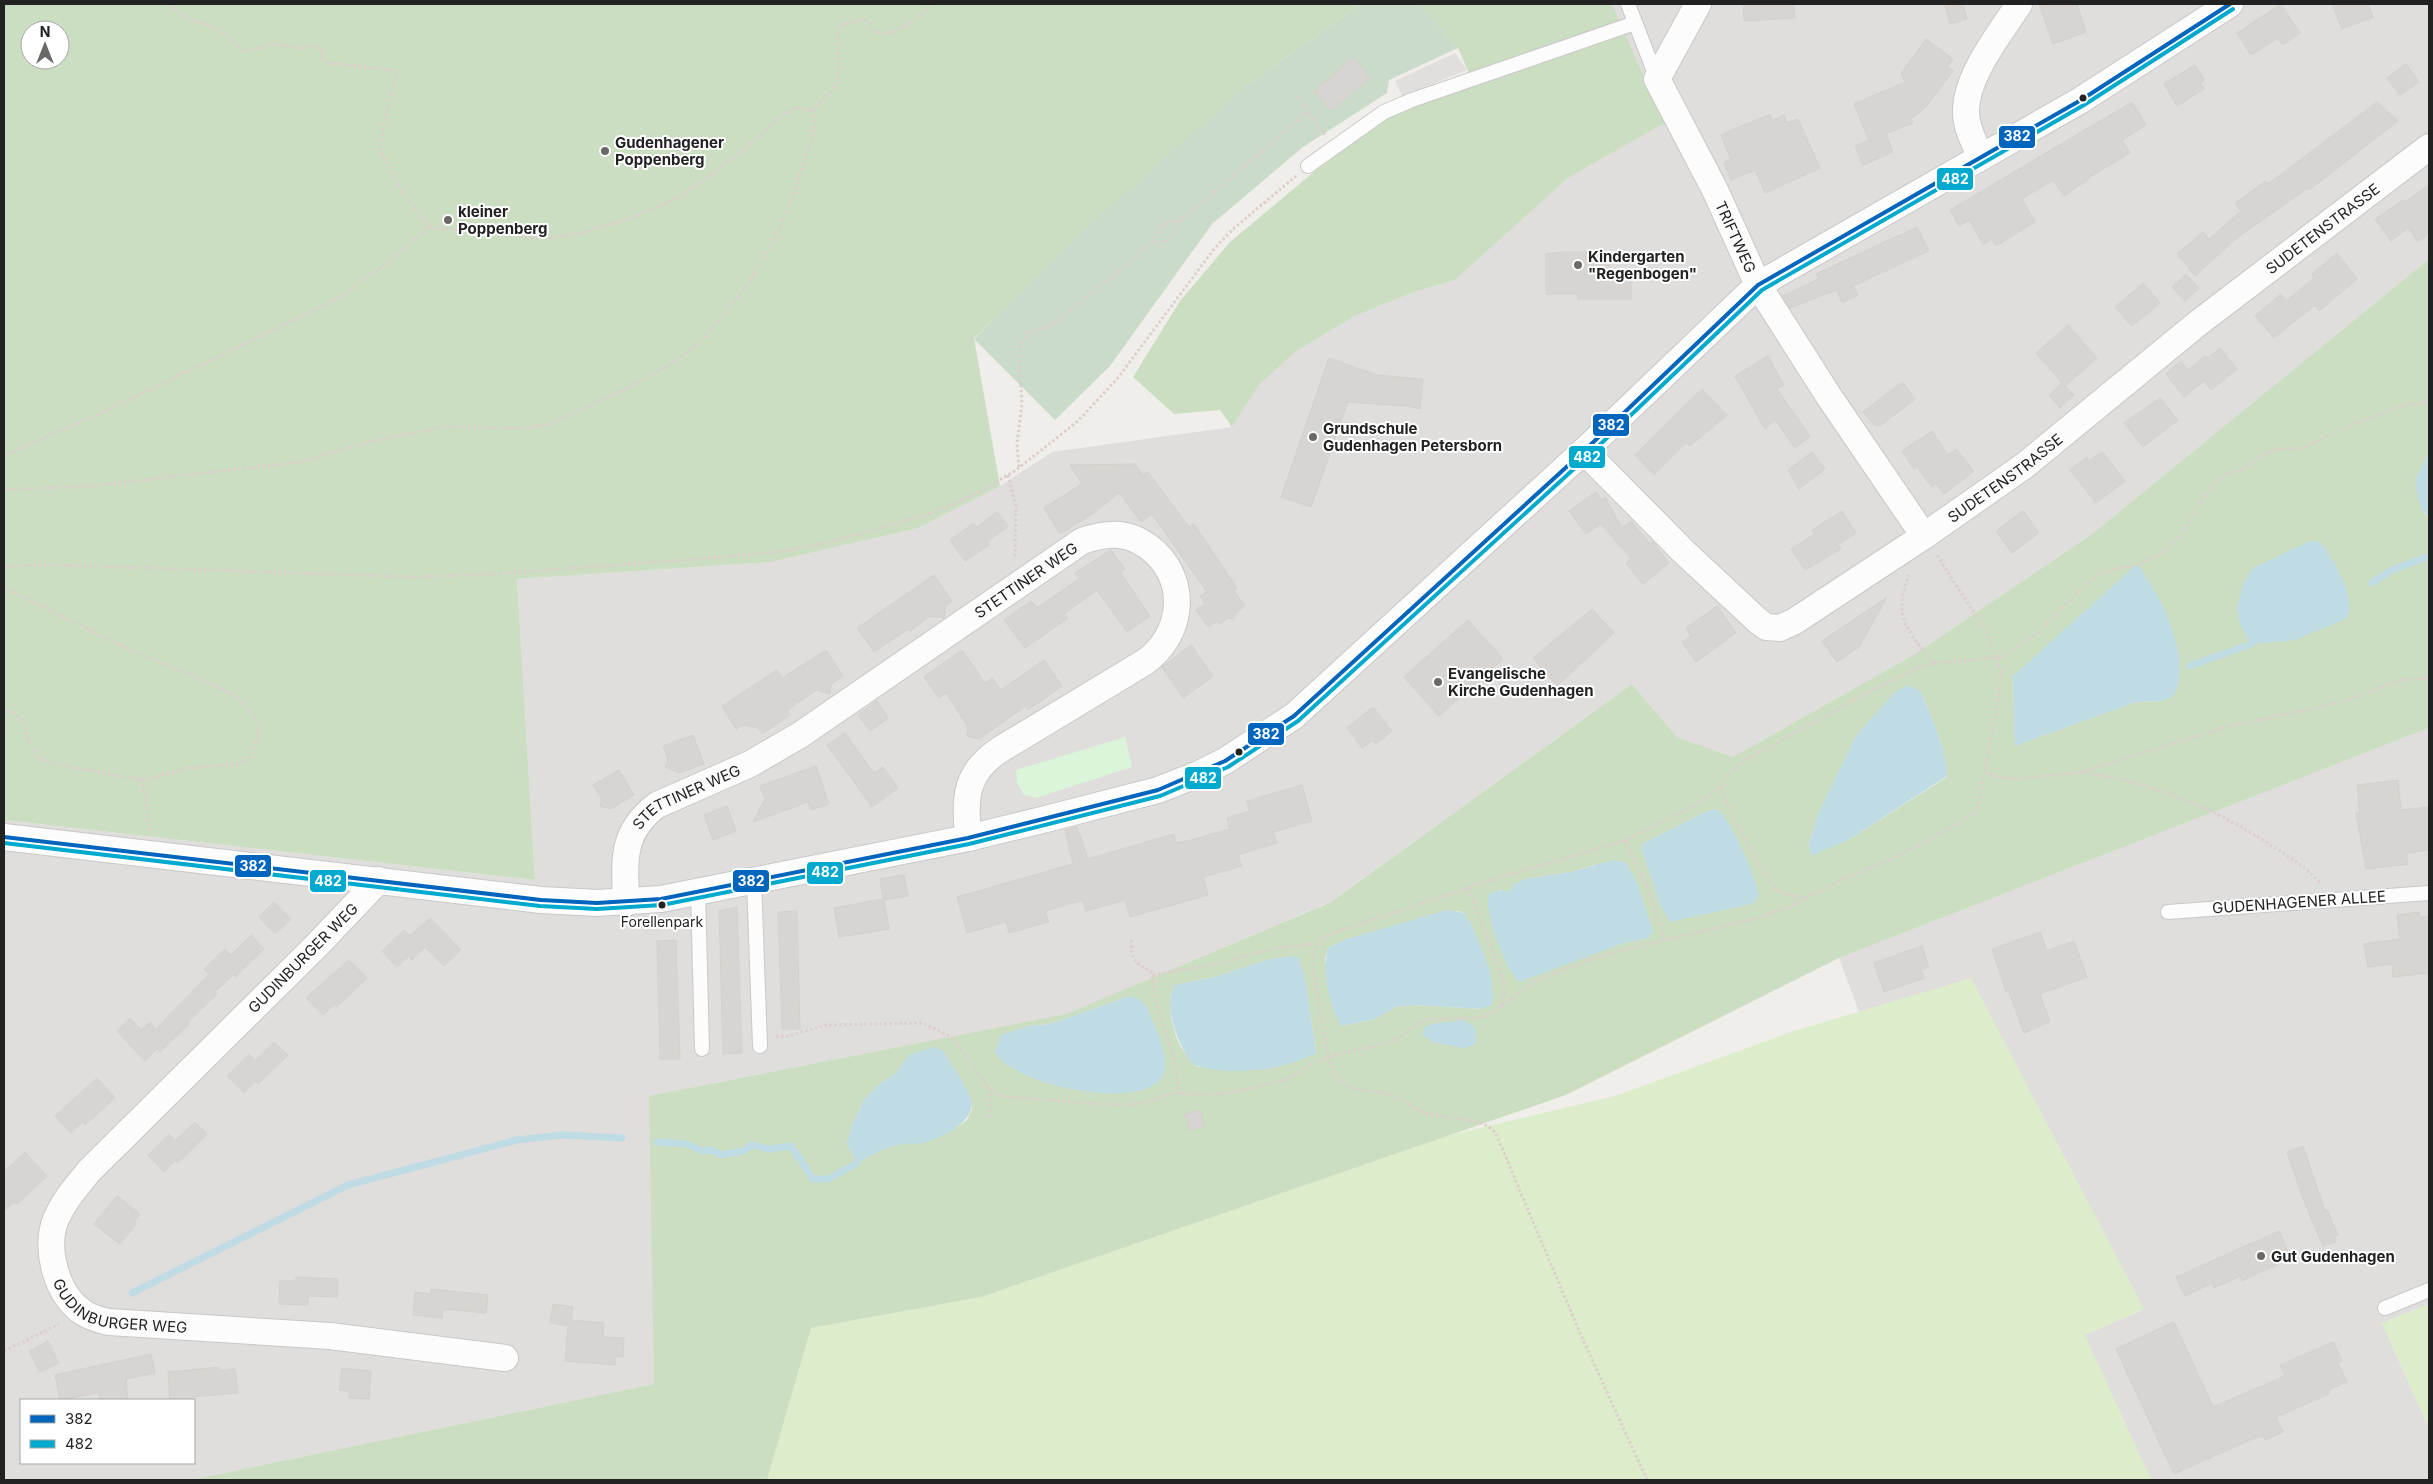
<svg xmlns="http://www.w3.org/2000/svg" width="2433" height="1484" font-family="Inter,sans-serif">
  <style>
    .residential { fill: #dfdedc; fill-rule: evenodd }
    .grass { fill: #ddeccb }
    .forest { fill: #cbdec1; fill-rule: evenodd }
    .cemetery { fill: #cadbca }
    .park { fill: #daf5da }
    .parking { fill: #e0dfde }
    .water { fill: #bfdbe3 }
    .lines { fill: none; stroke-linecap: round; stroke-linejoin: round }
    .stream { stroke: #bfdbe3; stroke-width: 7 }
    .building { fill: #d7d4d2; stroke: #d3d0cc }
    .service-casing { stroke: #c9c8c7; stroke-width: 16 }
    .minor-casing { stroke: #c9c8c7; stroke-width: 28 }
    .path { stroke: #dccecd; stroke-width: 3; stroke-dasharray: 2.5 2.5; stroke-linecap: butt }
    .service { stroke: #fdfcfc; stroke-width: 14 }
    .minor { stroke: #fdfcfc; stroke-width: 26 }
    .bus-1-casing { stroke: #fff; stroke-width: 8 }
    .bus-2-casing { stroke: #fff; stroke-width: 8 }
    .bus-1 { stroke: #0065bd; stroke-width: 4 }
    .bus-2 { stroke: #00a9ce; stroke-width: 4 }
    .bus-dot { fill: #222; stroke: #fff; stroke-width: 2 }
    .poi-dot { fill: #6a6968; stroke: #fff; stroke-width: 2 }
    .labels { text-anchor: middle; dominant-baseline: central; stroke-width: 4; stroke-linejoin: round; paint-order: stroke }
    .bus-label { font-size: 14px; fill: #222; stroke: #fff }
    .poi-label { font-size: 15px; font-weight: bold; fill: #222; stroke: #fff; text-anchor: start }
    .street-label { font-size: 15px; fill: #222; stroke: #fff }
    .line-badge { stroke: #fff; stroke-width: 2 }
    .badge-label { font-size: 14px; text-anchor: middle; font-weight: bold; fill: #fff }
  </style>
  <rect width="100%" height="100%" fill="#f0eeeb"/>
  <path class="residential" d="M1612 4H2429V259L2092 534 1915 654 1733 757 1677 737 1632 684 1332 901 1067 1014 650 1096 654 1384 190 1480H4V820L535 880 517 579 771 562 918 528 1000 486 1052 452 1232 427 1259 385 1295 352 1355 316 1414 292 1455 280 1568 178 1663 123ZM21 1400H194V1463H21Z
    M2429 728V1304L2382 1323 2429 1428V1480H2151L2084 1335 2143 1310 1971 979 1859 1012 1839 958Z"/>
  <path class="grass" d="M1971 978 2144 1309 2085 1335 2151 1480H767L811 1328 981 1297 1450 1135 1615 1096 1791 1032Z
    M2429 1304V1428L2382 1323Z"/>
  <path class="forest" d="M4 4H1361L1244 87 974 338 1000 486 918 528 771 562 517 579 535 880 4 820ZM30 30H60V60H30Z
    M1419 4H1612L1664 123 1568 178 1455 280 1414 292 1355 316 1295 352 1259 385 1232 427 1220 410 1174 414 1133 377 1180 301 1230 242 1315 171 1390 115 1474 85 1458 48Z
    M2429 259V453L2417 476 2424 513 2429 517V728L1839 958 1566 1095 981 1297 811 1328 767 1480H190L654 1384 649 1096 1066 1014 1331 902 1632 684 1677 737 1733 757 1915 654 2092 534ZM2013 676 2162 701 2136 702 2015 746ZM1921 691C1931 717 1947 748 1947 777L1850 839 1811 855 1809 844 1818 814 1856 736ZM1717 809 1751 904 1700 915 1661 907 1641 847 1644 843 1707 811ZM1594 865 1637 882 1653 931 1649 938 1624 943 1551 968 1508 964 1494 928 1498 890 1510 892 1524 879 1571 872ZM1458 911 1465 913 1476 936 1491 981 1482 1009 1413 1005 1396 1007 1375 1019 1341 1026 1325 960 1328 948 1347 939ZM1270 959 1306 983 1316 1054 1272 1068 1247 1070 1198 1067C1193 1061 1186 1055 1182 1049 1173 1033 1164 1001 1175 985L1218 976ZM1130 996 995 1052 1029 1026 1050 1024ZM896 1073 970 1097 972 1109 967 1120 956 1128 921 1143H904L881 1150 857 1163 847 1144 851 1127 863 1101 876 1087Z"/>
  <path class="cemetery" d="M1361 4H1419L1458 48 1389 80 1387 93 1303 147 1212 224 1110 366 1055 420 974 339 1089 225 1244 87Z"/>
  <path class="park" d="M1125 737 1132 767 1036 798 1023 794 1017 783 1016 770Z"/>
  <path class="parking" d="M1455 53 1467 70 1402 96 1395 81Z"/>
  <path class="water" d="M2429 453V517C2418 509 2413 486 2418 474 2421 467 2426 460 2429 453Z
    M2310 541 2320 542C2332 557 2359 601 2346 619L2295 640 2251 644 2241 627 2237 610 2243 583 2253 568Z
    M2137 564C2161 595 2193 658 2174 696L2162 701 2136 702 2015 746 2013 676Z
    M1908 685 1921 691C1931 718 1947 748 1947 776L1850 839 1811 856 1809 844 1818 814 1856 736 1895 692Z
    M1717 809C1730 818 1758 880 1759 897L1751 904 1670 922 1661 907 1641 847 1644 843 1707 811Z
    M1613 860 1625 862 1637 882 1653 931 1649 938 1624 943 1519 982C1504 966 1486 918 1488 896 1494 889 1501 890 1510 892L1513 885 1524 879 1571 872Z
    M1447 910 1465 913C1476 935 1500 981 1491 1005L1482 1009 1413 1005 1396 1007 1375 1019 1341 1026C1328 1003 1322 973 1328 948L1347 939Z
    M1291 956 1299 958 1306 983 1316 1054C1302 1059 1286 1066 1271 1068 1250 1072 1209 1073 1191 1063 1179 1044 1161 1006 1175 985L1218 976 1270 959Z
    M1130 996C1146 998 1149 1013 1155 1026 1160 1038 1169 1061 1164 1074 1147 1114 1011 1085 995 1052L1001 1035 1029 1026 1050 1024Z
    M1463 1020C1474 1023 1480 1032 1475 1044L1464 1048 1457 1047 1432 1042 1422 1034 1424 1028 1432 1024Z
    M933 1047 942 1050C951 1064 963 1080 970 1096 980 1121 941 1139 922 1143 915 1145 909 1143 903 1144 886 1147 872 1155 857 1163L847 1144 851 1127 863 1101 876 1087 896 1073 909 1055Z"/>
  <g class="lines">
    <path class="stream" d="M2372 583 2392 570 2429 556
      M2190 666 2251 644
      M657 1142 686 1144 703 1151 712 1150 721 1155 743 1151 752 1145 769 1149 791 1146 813 1179H829L857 1163
      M132 1293 348 1185 517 1140 564 1135 622 1138"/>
  </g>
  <path class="building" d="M1743 4H1794L1795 18 1744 21Z
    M1945 4H1963L1967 19 1950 24Z
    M2039 4H2077L2086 32 2053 44Z
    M2281 4 2300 33 2282 45 2278 38 2251 55 2237 33Z
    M2332 4H2368L2373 17 2342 29Z
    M1926 39 1953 59 1947 67 1953 71 1925 108 1911 119 1913 123 1886 134 1893 152 1863 165 1855 146 1869 140 1854 104 1905 82 1901 73Z
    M1354 57 1370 78 1331 111 1314 91Z
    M2406 64 2419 82 2400 95 2387 78Z
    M2195 65 2205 80 2200 83 2204 89 2177 106 2164 84Z
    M2132 102 2146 125 2122 140 2130 153 2088 178 2089 179 2064 196 2053 180 2022 199 2035 222 1996 246 1992 239 1983 244 1969 220 1959 226 1950 210Z
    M2377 102 2398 121 2309 190 2308 188 2238 237 2195 276 2177 254 2203 232 2209 239 2241 211 2235 203 2266 181 2268 184Z
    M1770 114 1772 121 1784 115 1787 123 1798 119 1820 168 1765 193 1755 170 1731 180 1724 162 1731 159 1721 135Z
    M2429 185V233L2418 242 2408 228 2391 241 2375 219 2403 200 2405 202Z
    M1917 227 1929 251 1853 286 1858 295 1842 303 1837 290 1790 308 1783 296 1819 279 1816 274Z
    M1565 252H1610V276H1631V299H1578V294H1546V254Z
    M2337 253 2357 279 2319 311 2315 305 2274 338 2255 316 2281 294 2286 301 2314 278 2312 274Z
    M2186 274 2199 288 2185 301 2172 287Z
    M2143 283 2160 303 2132 326 2115 307Z
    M2068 325 2097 358 2065 386 2074 395 2060 408 2049 395 2062 383 2036 353Z
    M2220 348 2237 369 2211 390 2204 381 2184 397 2166 374 2181 361 2188 370 2205 356 2208 358Z
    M1768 356 1784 385 1777 389 1810 436 1795 448 1775 420 1765 429 1735 376Z
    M1329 358 1377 375 1423 379 1420 409 1404 405V406L1348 402 1311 507 1281 497Z
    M1902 382 1915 399 1881 425H1874L1863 412Z
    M1702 389 1727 415 1690 446 1686 443 1654 475 1635 455Z
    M2160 398 2178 420 2143 447 2124 423Z
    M1932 431 1948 455 1956 449 1974 471 1944 494 1936 484 1932 487 1917 467 1914 469 1902 451Z
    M1812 452 1825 469 1799 489 1788 470Z
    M2102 452 2125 481 2096 503 2070 470 2087 457 2089 461Z
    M1135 464 1143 475 1148 472 1189 527 1194 524 1231 579 1237 589 1234 591 1245 606 1236 613 1234 619 1228 618 1219 624 1217 621 1208 627 1196 610 1205 603 1200 596 1207 592 1152 514 1141 522 1119 493 1094 513 1060 534 1044 508 1082 484 1070 465Z
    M1596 492 1602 500 1605 497 1622 528 1631 521 1650 544 1653 542 1669 563 1643 584 1626 563 1631 559 1601 524 1586 534 1569 511Z
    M1842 511 1856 533 1838 545 1841 549 1805 570 1791 549 1815 534 1812 530Z
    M2023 511 2039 533 2012 553 1996 531Z
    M997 512 1008 526 987 542 989 545 965 561 950 540 974 523 977 527Z
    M1111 550 1125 569 1120 572 1150 616 1127 632 1097 590 1064 614 1068 618 1025 648 1004 620 1031 601 1037 608 1079 579 1075 573Z
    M934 575 952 601 946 605 944 618 930 616 910 631 908 629 874 652 857 628Z
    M1887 597 1859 647 1837 662 1822 641Z
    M1717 606 1736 633 1696 662 1682 642 1691 636 1686 628Z
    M1592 609 1614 633 1557 686 1533 658Z
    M1468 620 1503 659 1439 716 1404 677Z
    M1191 645 1213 676 1183 698 1162 667Z
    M826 650 843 676 831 684 830 694 817 690 797 703 793 698 795 705 787 710 790 715 762 734 758 728 743 725 736 729 722 706 777 670 782 678Z
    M962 650 985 683 992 678 1001 690 1044 660 1062 686 1028 710 1026 706 979 739 967 736 968 727 946 693 939 698 924 677Z
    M877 701 888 718 870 731 858 715Z
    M1373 707 1392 731 1376 744 1373 740 1362 748 1347 728Z
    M845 733 874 773 883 767 898 788 872 807 827 745Z
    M693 735 704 764 678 773 665 767 668 760 663 746Z
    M816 766 829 804 811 810 808 802 753 822 765 799 760 786Z
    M619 770 634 795 611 809 600 806 602 799 593 785Z
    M2398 780 2401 810 2429 807V850L2406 853 2408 864 2366 869 2356 813H2360L2357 785Z
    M1302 785 1312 821 1273 832 1277 843 1238 855 1242 866 1203 877 1208 895 1130 917 1125 900 1086 911 1083 900 1045 911 1049 922 1009 933 1006 922 967 933 957 897 1073 864 1065 830 1077 827 1088 859 1174 834 1176 843 1191 840 1230 829 1227 818 1250 811 1247 801Z
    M727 806 736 831 713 840 704 815Z
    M904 875 908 896 884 900 889 929 839 937 834 908 883 899 880 879Z
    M274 902 291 919 275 934 259 917Z
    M737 907 742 1053 723 1054 719 911Z
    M797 911 800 1029H782L778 912Z
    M2419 912 2420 917 2429 916V973L2393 977 2392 964 2368 967 2364 944 2400 939 2397 915Z
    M430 918 461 950 444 966 425 947 412 960 409 956 397 967 382 951 404 930 410 936Z
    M2040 932 2047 951 2074 941 2087 977 2040 994 2050 1022 2024 1033 2009 992H2006L1992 949Z
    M251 935 264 949 235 977 233 975 215 992 217 994 188 1022 189 1024 160 1052 157 1049 145 1061 117 1031 130 1018 141 1030 150 1022 156 1029 209 974 204 969 225 949 231 955Z
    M676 940 680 1059H660L657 941Z
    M1922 946 1929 967 1921 970 1924 978 1884 992 1874 963Z
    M349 960 367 978 337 1007 335 1004 323 1015 306 998Z
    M274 1042 288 1055 258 1084 256 1081 244 1093 227 1076 249 1054 255 1061Z
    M97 1078 115 1098 85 1125 82 1122 71 1133 55 1116Z
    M1201 1110 1205 1126 1189 1131 1185 1114Z
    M195 1122 207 1134 178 1163 175 1160 164 1172 148 1155 169 1134 175 1141Z
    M2303 1146 2325 1211 2327 1210 2338 1235 2334 1236 2336 1242 2323 1246 2304 1201 2287 1152Z
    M25 1152 47 1176 17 1204 14 1202 4 1211V1172Z
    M117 1196 140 1214 134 1222 136 1224 120 1244 94 1224Z
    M2279 1231 2291 1258 2242 1281 2240 1276 2214 1288 2212 1283 2185 1296 2176 1277Z
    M296 1277 338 1279 337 1297 308 1296V1305L279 1304 280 1281H296Z
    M431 1289 488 1295 486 1313 443 1309 442 1318 413 1315 415 1292 431 1294Z
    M553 1304 573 1307 571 1320 604 1323 603 1337 624 1338 623 1357 616 1356 615 1365 565 1361 568 1326 550 1323Z
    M2174 1322 2213 1407 2285 1376 2280 1365 2333 1342 2342 1361 2338 1363 2347 1382 2328 1390 2329 1394 2276 1417 2283 1432 2265 1440 2263 1436 2250 1440 2174 1474 2116 1349Z
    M48 1341 59 1363 40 1372 29 1351Z
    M151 1354 155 1373 126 1379 128 1400H100L98 1393 60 1400 55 1375Z
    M219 1367V1371L235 1369 238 1393 190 1397V1400H170L168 1372Z
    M342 1368 371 1371 369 1399 349 1398V1391L339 1390Z"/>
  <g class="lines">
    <g class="service-casing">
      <path id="service" d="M1628 4 1657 79
        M1308 166 1384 112 1412 100 1635 23
        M754 880 760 1046
        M698 891 702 1049
        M2168 912 2429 893
        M2385 1308 2429 1290"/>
    </g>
    <g class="minor-casing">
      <g id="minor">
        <path id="s1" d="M1698 4 1657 79 1715 190 1758 285 1828 395 1924 536"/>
        <path d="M1980 157C1975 143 1966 128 1966 113 1965 76 2000 34 2019 4"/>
        <path id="s2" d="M1584 451 1685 553 1757 620 1766 627 1780 628 1795 621 1924 536 2024 466 2197 324 2429 147"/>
        <path d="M4 837 541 900 597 903 661 899 968 838 1054 817 1158 790 1199 774 1225 761 1294 716 1584 451 1758 285 2081 100 2230 4"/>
        <path id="s3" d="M379 880 318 944 89 1171C77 1186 64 1200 56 1219 44 1248 56 1295 84 1313 91 1318 101 1320 109 1322L330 1336 505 1358"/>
        <path id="s4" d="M626 903C625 861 620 833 657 805L750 764 800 735 1082 541C1094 537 1106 534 1119 535 1133 536 1146 544 1156 553 1189 586 1181 636 1145 662L1001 749C964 773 965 797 968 838"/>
      </g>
    </g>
    <path class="path" d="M1297 96 1325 135
      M812 110C819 103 829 96 834 87 846 68 831 44 841 25L864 19 869 22 871 29C891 43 918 18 931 4
      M1152 243C1159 228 1162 221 1180 221
      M4 455 99 414 337 299 391 260 429 227
      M1019 467 1017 444 1022 404 1019 355 1021 344 1028 333 1054 324 1152 243 1169 241 1180 221 1308 112
      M1008 475 1016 506 1015 557
      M4 490 91 486 300 462 372 441 444 427 529 428 552 423 628 388 669 365 698 345 749 283 774 239 793 196 815 127 812 110 795 108 785 113 742 151 695 187 678 198 634 217 582 233 550 238 526 237 429 227 399 187 381 152 383 126 396 75 393 70 329 63 322 58 321 49 313 45 302 48 275 44 243 51C235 44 225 33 215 28 194 18 187 23 170 4
      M4 566 58 565 417 577 495 574 737 556 791 550 841 539 932 513 982 491 1016 470 1058 437 1078 421 1117 379 1214 249 1233 229 1296 176
      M4 587 132 651 210 683 235 696 252 713 257 725V741L249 758 240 764 189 768 148 779 130 778 56 764 40 759 29 742 23 722 14 713 4 709
      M1934 663 2002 657 2035 635 2088 582 2106 571 2140 564 2162 553 2183 533 2201 500 2213 486 2224 475 2242 470 2262 455 2280 449 2303 448 2346 427 2401 406 2429 401
      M1985 772 1994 776 2016 779 2082 772 2226 727 2320 707 2353 698 2402 680 2429 678
      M2085 773C2155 783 2217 809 2275 848 2291 858 2307 868 2320 883
      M142 779 150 831
      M1722 787C1723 807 1764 873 1777 891L1806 899
      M1625 840 1650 894 1664 940
      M1131 940C1132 961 1133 962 1151 971 1155 983 1154 995 1157 1006 1165 1036 1179 1062 1178 1093
      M1153 975 1217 964 1275 948 1315 944
      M1502 1006 1537 980 1592 959 1619 951 1758 918 1788 907 1839 881 1894 858 1943 832 1977 811 1999 696 2001 670 1986 632 1937 555
      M776 1037 788 1036 827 1025 923 1023 946 1034 955 1041 989 1089 997 1094 1007 1097C1049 1099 1091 1106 1132 1104 1148 1104 1163 1094 1180 1093 1188 1093 1195 1095 1203 1094 1229 1094 1256 1088 1281 1081 1296 1077 1307 1065 1321 1060 1342 1051 1365 1050 1387 1043 1400 1039 1409 1027 1422 1022 1452 1011 1509 1034 1504 984L1469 888
      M990 1089V1119
      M4 1351 59 1324
      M1647 1480 1580 1333 1496 1134C1485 1119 1464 1120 1447 1117 1437 1115 1427 1114 1418 1110 1409 1105 1401 1098 1391 1095 1376 1090 1358 1093 1344 1084 1325 1073 1319 1001 1315 980 1311 958 1310 942 1333 933L1488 881 1624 841 1699 803 1722 786 1729 773 1744 761 1871 691 1915 669 1934 663C1907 630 1892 618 1909 575"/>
    <use href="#service" class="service"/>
    <use href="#minor" class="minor"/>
    <g class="bus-1-casing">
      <path id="bus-1" d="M4 837 541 900 597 903 661 899 968 838 1158 790 1225 761 1294 716 1584 451 1758 285 2081 100 2230 4"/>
    </g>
    <g class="bus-2-casing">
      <path id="bus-2" d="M4 843 540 906 597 909 662 905 969 844 1160 796 1228 767 1298 721 1588 456 1762 290 2084 105 2233 9"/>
    </g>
    <use href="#bus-1" class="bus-1"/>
    <use href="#bus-2" class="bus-2"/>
  </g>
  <g class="bus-dot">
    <circle cx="2083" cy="98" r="4.5"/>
    <circle cx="1239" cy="752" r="4.5"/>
    <circle cx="662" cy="905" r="4.5"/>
  </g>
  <g class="poi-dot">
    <circle cx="605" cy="151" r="5"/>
    <circle cx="448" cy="220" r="5"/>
    <circle cx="1578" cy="265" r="5"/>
    <circle cx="1313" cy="437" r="5"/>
    <circle cx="1438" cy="682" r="5"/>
    <circle cx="2261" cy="1256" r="5"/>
  </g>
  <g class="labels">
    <g class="bus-label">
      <text x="662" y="921">Forellenpark</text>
    </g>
    <g class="poi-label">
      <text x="615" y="142">Gudenhagener<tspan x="615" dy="17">Poppenberg</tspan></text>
      <text x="458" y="211">kleiner<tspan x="458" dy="17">Poppenberg</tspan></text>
      <text x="1588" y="256">Kindergarten<tspan x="1588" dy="17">"Regenbogen"</tspan></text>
      <text x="1323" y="428">Grundschule<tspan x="1323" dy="17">Gudenhagen Petersborn</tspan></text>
      <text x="1448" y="673">Evangelische<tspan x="1448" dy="17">Kirche Gudenhagen</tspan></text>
      <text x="2271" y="1256">Gut Gudenhagen</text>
    </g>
    <g class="street-label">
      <text stroke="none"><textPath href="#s2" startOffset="942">SUDETENSTRASSE</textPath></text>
      <text stroke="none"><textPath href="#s1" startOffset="262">TRIFTWEG</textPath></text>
      <text stroke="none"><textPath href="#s2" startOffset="538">SUDETENSTRASSE</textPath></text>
      <text stroke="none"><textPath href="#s4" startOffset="542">STETTINER WEG</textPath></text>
      <text stroke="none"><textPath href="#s4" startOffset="138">STETTINER WEG</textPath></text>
      <text transform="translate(2299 902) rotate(-4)">GUDENHAGENER ALLEE</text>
      <text transform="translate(303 958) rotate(-45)">GUDINBURGER WEG</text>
      <text stroke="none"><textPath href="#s3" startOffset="605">GUDINBURGER WEG</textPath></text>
    </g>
  </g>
  <g class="line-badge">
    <rect x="1998" y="125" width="38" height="24" rx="5" fill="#0065bd"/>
    <rect x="1936" y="167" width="38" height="24" rx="5" fill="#00a9ce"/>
    <rect x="1592" y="413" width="38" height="24" rx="5" fill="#0065bd"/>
    <rect x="1568" y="445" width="38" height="24" rx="5" fill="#00a9ce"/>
    <rect x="1247" y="722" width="38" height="24" rx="5" fill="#0065bd"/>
    <rect x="1184" y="766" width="38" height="24" rx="5" fill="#00a9ce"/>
    <rect x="234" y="854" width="38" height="24" rx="5" fill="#0065bd"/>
    <rect x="806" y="861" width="38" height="24" rx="5" fill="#00a9ce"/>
    <rect x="309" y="869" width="38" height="24" rx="5" fill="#00a9ce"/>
    <rect x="732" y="869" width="38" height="24" rx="5" fill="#0065bd"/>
  </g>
  <g class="badge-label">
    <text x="2017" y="141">382</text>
    <text x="1955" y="184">482</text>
    <text x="1611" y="430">382</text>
    <text x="1587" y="462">482</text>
    <text x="1266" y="739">382</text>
    <text x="1203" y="783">482</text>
    <text x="253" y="871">382</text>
    <text x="825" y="877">482</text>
    <text x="328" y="886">482</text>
    <text x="751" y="886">382</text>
  </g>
  <rect width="2433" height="1484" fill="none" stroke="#222222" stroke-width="10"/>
  <rect x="20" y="1399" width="175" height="65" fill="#ffffff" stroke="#a7a7a7"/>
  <rect x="30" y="1415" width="25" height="8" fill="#0065bd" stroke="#a7a7a7"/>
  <text x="65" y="1424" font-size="15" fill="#222222">382</text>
  <rect x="30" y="1440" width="25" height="8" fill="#00a9ce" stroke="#a7a7a7"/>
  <text x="65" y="1449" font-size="15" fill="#222222">482</text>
  <g transform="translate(45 45)"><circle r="24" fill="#ffffff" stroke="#a7a7a7"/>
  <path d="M0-4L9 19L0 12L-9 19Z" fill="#6a6968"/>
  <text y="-8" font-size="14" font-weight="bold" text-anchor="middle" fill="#222222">N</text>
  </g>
</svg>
